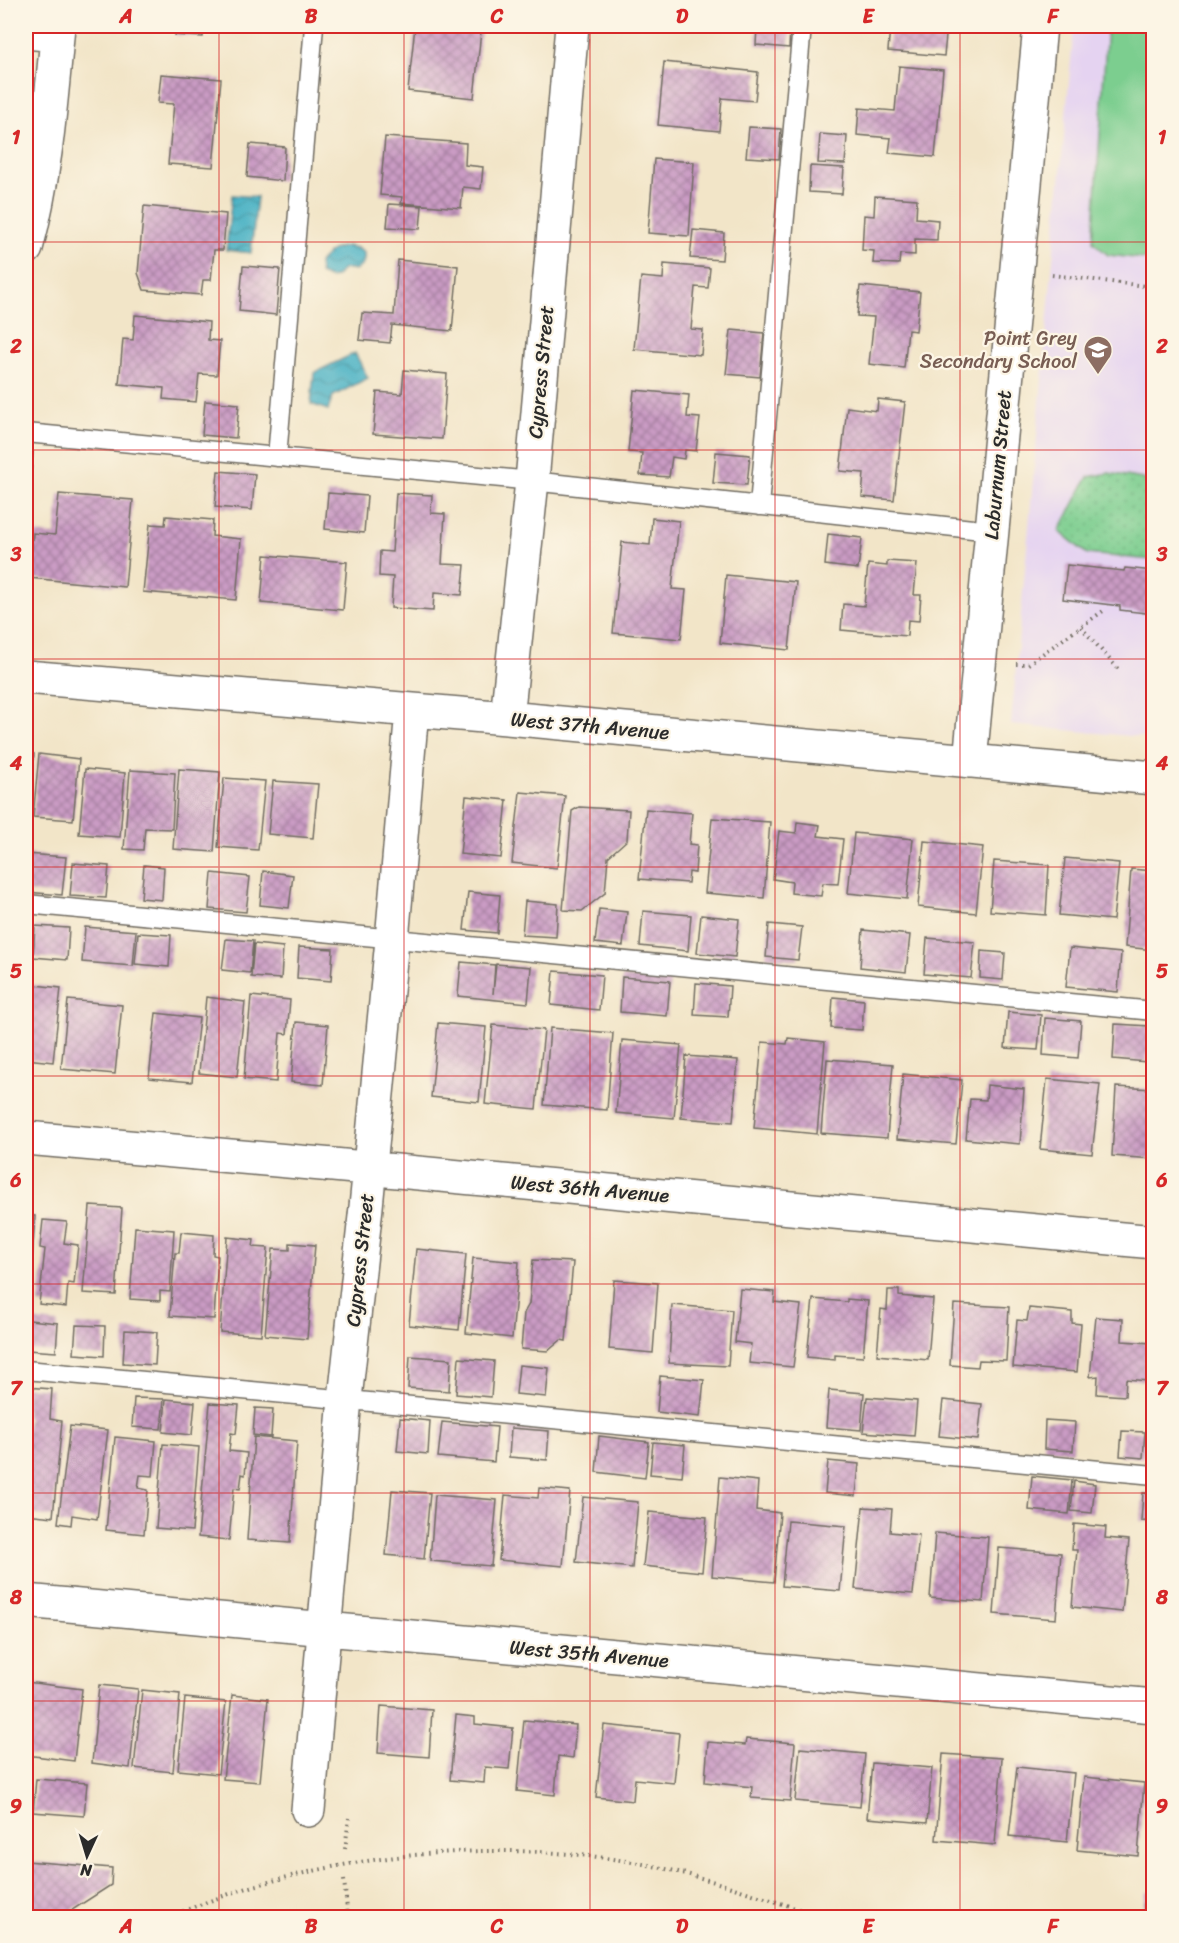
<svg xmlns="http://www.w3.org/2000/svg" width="1179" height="1943" font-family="Sriracha,sans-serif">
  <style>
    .built { fill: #e5d3f1 }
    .green { fill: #7cce8f; stroke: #547c5d; stroke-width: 1.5 }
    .park { fill: url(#park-dots); stroke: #547c5d; stroke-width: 1.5 }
    .water { fill: url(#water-waves); stroke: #386e78; stroke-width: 1.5 }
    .building { fill: url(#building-cross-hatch) }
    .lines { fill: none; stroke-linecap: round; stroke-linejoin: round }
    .lane-casing { stroke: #716c62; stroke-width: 21 }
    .street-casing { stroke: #716c62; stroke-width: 36 }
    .path { stroke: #716c62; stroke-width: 4; stroke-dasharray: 1.5 4.5; stroke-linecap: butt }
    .lane { stroke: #fff; stroke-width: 18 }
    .street { stroke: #fff; stroke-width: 33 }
    .grid { fill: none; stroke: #d62828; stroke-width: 1.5; stroke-opacity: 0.55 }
    .labels { text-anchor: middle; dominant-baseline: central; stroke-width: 4.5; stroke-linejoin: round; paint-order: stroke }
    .education-label { font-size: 20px; fill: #785e54; stroke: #fcf5e5; text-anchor: end }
    .street-label { font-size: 20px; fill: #2b2b2b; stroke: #fcf5e5 }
    .neatline { fill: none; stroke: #d62828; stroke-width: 2 }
    .grid-label { font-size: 20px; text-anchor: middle; font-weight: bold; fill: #d62828 }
  </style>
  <defs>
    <pattern id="park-dots" width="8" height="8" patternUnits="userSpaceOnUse" patternTransform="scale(1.5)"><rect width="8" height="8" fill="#7cce8f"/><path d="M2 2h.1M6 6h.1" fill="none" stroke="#6bb17c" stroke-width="1.8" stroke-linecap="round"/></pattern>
    <pattern id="water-waves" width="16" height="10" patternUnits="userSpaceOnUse" patternTransform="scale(1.5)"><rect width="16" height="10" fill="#46b1c4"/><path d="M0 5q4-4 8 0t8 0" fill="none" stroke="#3b909f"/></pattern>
    <pattern id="building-cross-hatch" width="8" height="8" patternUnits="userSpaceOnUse" patternTransform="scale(1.5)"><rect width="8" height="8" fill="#ca9bc4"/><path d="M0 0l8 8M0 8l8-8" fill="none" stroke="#a47f9f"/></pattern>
  </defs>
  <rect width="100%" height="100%" fill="#fcf5e5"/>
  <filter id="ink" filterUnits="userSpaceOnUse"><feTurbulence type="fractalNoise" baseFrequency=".0167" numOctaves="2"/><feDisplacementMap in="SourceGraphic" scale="12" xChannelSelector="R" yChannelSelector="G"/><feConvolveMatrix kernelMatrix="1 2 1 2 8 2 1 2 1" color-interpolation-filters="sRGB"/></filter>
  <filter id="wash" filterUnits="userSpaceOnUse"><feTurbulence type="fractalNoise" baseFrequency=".008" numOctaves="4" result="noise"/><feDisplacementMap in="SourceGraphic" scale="24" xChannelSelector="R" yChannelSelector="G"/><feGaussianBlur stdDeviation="1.35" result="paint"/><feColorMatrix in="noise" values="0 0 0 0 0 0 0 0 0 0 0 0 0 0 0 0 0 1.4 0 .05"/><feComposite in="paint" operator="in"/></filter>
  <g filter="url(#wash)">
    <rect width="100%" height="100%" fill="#f2e5c8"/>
    <path class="built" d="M1074 26H1153V738L1011 725Z"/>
    <path class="green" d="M1107 26H1153V260L1108 255 1093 242Z"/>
    <path class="park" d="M1109 473 1143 479 1153 483V560L1087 554 1059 531 1088 477Z"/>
    <path class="water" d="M232 195 257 197 251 253 226 250Z
      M347 246 357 248 364 253C365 262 363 266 355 270 345 267 342 269 336 277L329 278 320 274 319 263C328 252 333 248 347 246Z
      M355 353 368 378 333 396 328 410 311 404 314 373Z"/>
    <g id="blocks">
      <path class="building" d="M175 26H204L203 37 175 35Z
        M415 26 481 31 474 98 408 91Z
        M757 26 790 27 789 48 756 45Z
        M890 26H947L944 56 888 51Z
        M664 62 758 72 755 101 722 98 719 131 658 125Z
        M899 66 943 70 935 157 889 153 891 138 857 135 859 108 895 111Z
        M161 74 221 79 213 167 168 164 174 104 158 103Z
        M749 127 781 129 779 159 746 157Z
        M820 134 847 136 845 164 818 163Z
        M385 137 466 143 465 165 483 167 481 189 463 187 461 208 401 203 402 197 380 195Z
        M250 144 285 147 283 181 247 177Z
        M654 159 694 162 689 236 648 233Z
        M810 166 844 168 842 194 809 192Z
        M875 196 917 199 916 218 938 220 937 240 915 239V255L900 254 899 264 873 263 874 251 862 250 864 215 874 216Z
        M389 204 422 206 420 229 387 227Z
        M144 206 226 214 223 250H214L211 280H203L201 295 144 290 138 273Z
        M693 230 724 233 722 260 690 258Z
        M398 260 458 266 452 331 392 325 390 343 359 340 362 313 394 315Z
        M664 264 710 268 708 288 695 287 691 329 703 330 701 355 634 349 641 277 663 279Z
        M243 266 280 269 276 315 239 311Z
        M860 286 920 292 916 331 908 330 904 368 869 364 874 317 857 316Z
        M135 315 209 322 208 340 220 341 217 375 199 374 196 402 163 399 164 388 119 384 123 339 133 340Z
        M731 330 764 333 760 377 726 374Z
        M404 370 447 374 442 439 373 434 377 392 402 394Z
        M634 390 689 395 687 417 700 418 696 451 685 450 684 459 672 457 669 477 640 475 642 453 628 452Z
        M878 399 905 402 894 500 862 497 864 473 840 471 847 407 877 411Z
        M205 401 239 404 236 438 202 435Z
        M26 451 33 452 30 484 26 483Z
        M716 452 750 455 747 485 713 483Z
        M218 471 255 474 252 510 215 507Z
        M328 493 367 496 364 533 325 529Z
        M396 493 432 495 431 513 445 514 442 564 465 565 462 595 434 593 433 611 391 608 393 577 379 576 380 551 392 552Z
        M59 494 133 500 125 587 29 578 33 533 55 535Z
        M166 516 213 520 212 536 241 539 236 600 143 592 150 524 165 525Z
        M652 518 679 521 672 589 686 590 681 639 613 633 622 542 650 545Z
        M828 534 862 538 858 569 825 565Z
        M265 555 347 562 343 610 261 603Z
        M887 561 917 563 914 595H921L919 621 908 620 907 636 841 630 843 604 864 606 868 564 887 566Z
        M1067 565 1124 571 1125 568 1154 571V614L1120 610V606L1063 599Z
        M726 575 796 582 789 650 720 643Z
        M26 753 34 754 27 821H26Z
        M39 754 79 759 73 820 33 817Z
        M85 769 125 773 120 837 79 834Z
        M179 769 220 772 214 852 173 849Z
        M130 770 175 773 172 829 145 828 143 850 124 849Z
        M224 778 265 781 258 850 218 847Z
        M273 781 318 784 313 838 268 834Z
        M520 792 565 796 557 868 512 863Z
        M466 796 507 800 501 858 460 854Z
        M579 807 629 810 627 840 608 857 605 893 582 911 563 910 572 811Z
        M646 809 692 813 689 844 697 845 695 873 689 872 688 883 639 879Z
        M712 818 770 822 764 898 705 893Z
        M797 822 820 825 818 836 843 839 838 884 823 883 821 896 791 893 792 882 773 879 779 831 796 833Z
        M854 833 913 839 907 899 848 893Z
        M924 841 983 847 976 913 918 907Z
        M26 854 66 857 62 895 26 892Z
        M1065 858 1119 863 1113 920 1059 915Z
        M994 861 1049 865 1046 915 990 911Z
        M73 863 109 866 106 898 70 896Z
        M144 865 164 867 162 900 141 898Z
        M1131 869 1154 871V950L1125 947Z
        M263 871 293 875 289 908 260 905Z
        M212 873 250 877 246 912 209 909Z
        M468 892 500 895 497 933 464 930Z
        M525 901 558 904 556 937 522 935Z
        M599 909 627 912 623 946 595 943Z
        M643 911 691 915 688 951 640 946Z
        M701 915 739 919 735 957 697 953Z
        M769 924 802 927 798 960 766 957Z
        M35 926 69 928 67 960 33 957Z
        M85 927 136 931 133 966 82 962Z
        M863 930 910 935 906 972 860 967Z
        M138 933 171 935 169 967 135 964Z
        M927 938 975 942 971 978 924 974Z
        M226 939 253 941 250 973 222 970Z
        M254 944 283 947 281 979 251 977Z
        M299 947 333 949 331 981 297 978Z
        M1070 948 1121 953 1118 992 1066 987Z
        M981 951 1005 953 1003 980 980 978Z
        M461 962 495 965 493 994 496 964 531 967 528 1003 458 996Z
        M554 971 602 975 599 1010 551 1005Z
        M622 977 670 981 667 1016 620 1012Z
        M696 983 730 986 728 1017 694 1015Z
        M26 984 61 988 53 1062 26 1059Z
        M251 996 290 1000 287 1034 280 1033 276 1082 244 1079Z
        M206 997 245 1002 237 1077 199 1073Z
        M833 997 864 1000 862 1030 831 1028Z
        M68 1000 122 1005 115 1074 61 1069Z
        M1008 1012 1041 1015 1038 1050 1005 1048Z
        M156 1013 199 1018 192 1082 149 1078Z
        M1045 1018 1081 1021 1078 1058 1043 1055Z
        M296 1022 328 1025 323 1085 291 1082Z
        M438 1023 486 1027 479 1102 431 1097Z
        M1115 1024 1150 1026 1147 1062 1113 1059Z
        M493 1025 544 1030 536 1109 485 1104Z
        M550 1028 613 1033 607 1110 544 1105Z
        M788 1038 825 1042 817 1134 754 1128 762 1042 787 1044Z
        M622 1040 681 1045 674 1118 616 1113Z
        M686 1056 738 1060 733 1122 681 1118Z
        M827 1059 893 1064 887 1138 821 1133Z
        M903 1074 962 1080 956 1144 897 1139Z
        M1047 1079 1100 1084 1092 1154 1040 1149Z
        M987 1085 1024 1089 1020 1144 966 1139 970 1099 986 1100Z
        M1116 1087 1154 1089V1159L1112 1156Z
        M90 1206 122 1208 116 1295 83 1293Z
        M26 1215 35 1216 30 1292 26 1291Z
        M43 1220 67 1222 64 1243 78 1245 74 1284 68 1283 66 1307 39 1304 45 1249 40 1248Z
        M135 1227 174 1230 170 1292 160 1291V1301L130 1299Z
        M181 1232 214 1235 213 1255 218 1256 214 1319 170 1316 175 1253H179Z
        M227 1237 254 1240 253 1247 268 1248 261 1335 220 1332Z
        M290 1243 315 1245 307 1339 265 1335 273 1249 290 1250Z
        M416 1249 466 1254 459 1330 409 1325Z
        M473 1258 519 1262 512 1338 466 1333Z
        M533 1260 573 1262 566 1341 561 1340 548 1351 521 1349 524 1313 529 1304Z
        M614 1280 658 1283 653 1353 609 1349Z
        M740 1289 775 1292 774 1302 801 1305 793 1367 749 1363 751 1344 735 1342Z
        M888 1290H899V1296L933 1299 928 1360 877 1355 881 1309 887 1310Z
        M813 1299 847 1302V1299L868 1301 863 1357 835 1355V1360L807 1357Z
        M954 1304 1009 1307 1006 1361 979 1360 978 1367 950 1365Z
        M672 1305 732 1310 728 1366 669 1363Z
        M1029 1308 1072 1312V1323L1081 1324 1077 1372 1013 1367 1017 1320 1027 1321Z
        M1096 1317 1123 1319 1122 1341 1152 1343 1148 1381 1126 1379 1125 1396 1097 1394 1098 1376 1090 1377Z
        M29 1320 58 1323 56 1352 27 1350Z
        M76 1325 105 1326 104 1356 74 1354Z
        M125 1330 157 1332 155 1365 123 1363Z
        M410 1356 451 1359 449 1391 408 1388Z
        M459 1358 494 1361 491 1397 456 1394Z
        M519 1365 549 1368 546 1397 516 1394Z
        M660 1376 704 1380 700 1417 657 1412Z
        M26 1387 52 1389 50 1419 62 1421 53 1517 26 1514V1449L28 1418 26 1417Z
        M829 1390 864 1393 861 1430 826 1427Z
        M867 1397 917 1401 914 1436 863 1432Z
        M134 1398 164 1399 161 1429 132 1427Z
        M166 1399 195 1402 192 1435 163 1432Z
        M943 1400 982 1404 978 1440 939 1436Z
        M210 1403 239 1405 236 1434 231 1433 229 1451 247 1453 245 1475 242 1474 240 1489 234 1488 229 1540 198 1537Z
        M255 1408 273 1409 271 1437 253 1435Z
        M400 1418 430 1421 428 1454 397 1451Z
        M1045 1420 1075 1422 1073 1451 1044 1449Z
        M442 1422 497 1427 494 1462 438 1457Z
        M70 1426 108 1430 97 1519 72 1515 71 1525 58 1523Z
        M511 1428 549 1431 547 1460 509 1457Z
        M1122 1431 1145 1432 1143 1458 1120 1456Z
        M599 1436 649 1442 645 1478 596 1472Z
        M115 1437 156 1441 153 1476 140 1475 138 1488 148 1490 144 1534 106 1530Z
        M254 1437 297 1441 290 1543 247 1540Z
        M653 1442 685 1445 682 1477 650 1474Z
        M163 1444 199 1447 192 1531 156 1528Z
        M828 1461 859 1464 856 1496 825 1493Z
        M1032 1476 1072 1480 1069 1514 1029 1510Z
        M720 1477 758 1481 756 1510 780 1513 774 1582 712 1576Z
        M1074 1481 1095 1484 1092 1513 1071 1511Z
        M539 1488 570 1491 563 1566 499 1560 505 1495 538 1498Z
        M392 1490 430 1493 424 1559 386 1555Z
        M1143 1493 1154 1494V1522L1141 1521Z
        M435 1495 497 1500 491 1566 430 1561Z
        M583 1497 638 1502 632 1568 576 1562Z
        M863 1507 892 1509 890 1532 919 1535 913 1594 855 1589Z
        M649 1512 707 1517 702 1572 643 1566Z
        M788 1521 846 1526 840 1591 782 1586Z
        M1074 1524 1106 1527 1105 1538 1129 1540 1122 1612 1072 1607 1077 1550H1072Z
        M935 1533 988 1537 983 1602 930 1598Z
        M1152 1546 1154 1547V1609L1147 1608Z
        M999 1548 1061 1553 1056 1619 994 1614Z
        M26 1682 82 1689 74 1761 26 1755Z
        M99 1685 138 1689 130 1768 92 1763Z
        M142 1690 180 1694 173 1772 134 1768Z
        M232 1695 268 1699 260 1782 223 1779Z
        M185 1698 226 1702 218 1774 178 1770Z
        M381 1706 432 1710 429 1757 378 1753Z
        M456 1715 475 1717V1724L513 1728 509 1769 485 1767 484 1783 450 1780Z
        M524 1720 576 1725 573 1758 558 1756 555 1795 517 1791Z
        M604 1725 679 1733 674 1783 635 1779 633 1801 596 1797Z
        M746 1739 795 1743 790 1801 751 1798 752 1787 705 1782 708 1742 745 1745Z
        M800 1748 865 1754 860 1807 795 1801Z
        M943 1754 1002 1758 995 1845 936 1840Z
        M872 1763 932 1768 927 1823 867 1818Z
        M1017 1767 1074 1773 1067 1842 1009 1836Z
        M1084 1777 1144 1783 1138 1856 1077 1850Z
        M36 1779 87 1783 84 1816 33 1812Z
        M26 1861 112 1868 111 1885 63 1916 49 1914V1918H26Z
        M1146 1892H1154V1918H1143Z"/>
    </g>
  </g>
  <g filter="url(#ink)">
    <use href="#blocks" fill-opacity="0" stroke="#716c62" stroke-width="1.5"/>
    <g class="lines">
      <g class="lane-casing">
        <path id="lane" d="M26 433 532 481 991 531
          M277 457 314 26
          M759 506 802 26
          M26 904 1154 1011
          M26 1370 1154 1475"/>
      </g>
      <g class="street-casing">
        <path id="street" d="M26 32 57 35
          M26 248C46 176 51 100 58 26
          M26 677 507 718 1154 778
          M507 718 532 481 572 26
          M970 761 1040 26
          M26 1138 333 1165 1154 1242
          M26 1601 1154 1706
          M308 1810 345 1399 366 1207 392 940 412 710"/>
      </g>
      <path class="path" d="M1052 275 1154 287
        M1081 627 1118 669
        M1016 664H1028L1106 609
        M345 1849 349 1818
        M344 1880 348 1918
        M166 1918C199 1905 231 1892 265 1883 386 1849 519 1841 643 1864 705 1876 766 1899 826 1918"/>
      <use href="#lane" class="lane"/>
      <use href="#street" class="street"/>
    </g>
  </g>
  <path class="grid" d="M219 26V1918M404 26V1918M590 26V1918M775 26V1918M960 26V1918M26 242H1154M26 450H1154M26 659H1154M26 867H1154M26 1076H1154M26 1284H1154M26 1493H1154M26 1701H1154"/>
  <defs>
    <g id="school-pin" transform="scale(1.5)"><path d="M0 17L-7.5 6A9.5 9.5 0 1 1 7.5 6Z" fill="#8d6e63" stroke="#fcf5e5"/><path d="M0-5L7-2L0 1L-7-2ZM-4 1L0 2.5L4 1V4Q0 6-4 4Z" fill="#fff"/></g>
  </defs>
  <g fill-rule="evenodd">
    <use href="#school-pin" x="1098" y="350"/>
  </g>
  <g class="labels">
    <g class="education-label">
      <text x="1077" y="338">Point Grey<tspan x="1077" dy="23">Secondary School</tspan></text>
    </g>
    <g class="street-label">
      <text transform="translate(541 372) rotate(-85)">Cypress Street</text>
      <text transform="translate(998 465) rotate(-85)">Laburnum Street</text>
      <text transform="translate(590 726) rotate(5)">West 37th Avenue</text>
      <text transform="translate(590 1189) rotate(5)">West 36th Avenue</text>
      <text transform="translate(360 1260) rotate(-84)">Cypress Street</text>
      <text transform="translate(589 1654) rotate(5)">West 35th Avenue</text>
    </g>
  </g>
  <rect width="1179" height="1943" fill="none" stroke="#fcf5e5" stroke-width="66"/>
  <g transform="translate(87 1856) rotate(184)" stroke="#fcf5e5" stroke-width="4.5" paint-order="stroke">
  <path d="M0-4.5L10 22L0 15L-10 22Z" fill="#2b2b2b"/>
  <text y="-9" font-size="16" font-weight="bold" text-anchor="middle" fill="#2b2b2b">N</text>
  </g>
  <rect x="33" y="33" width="1113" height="1877" class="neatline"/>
  <g class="grid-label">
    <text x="126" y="23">A</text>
    <text x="311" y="23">B</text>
    <text x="497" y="23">C</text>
    <text x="682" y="23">D</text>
    <text x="868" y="23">E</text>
    <text x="1053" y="23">F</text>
    <text x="16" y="144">1</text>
    <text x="1162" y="144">1</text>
    <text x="16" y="353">2</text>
    <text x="1162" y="353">2</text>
    <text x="16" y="561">3</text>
    <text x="1162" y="561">3</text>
    <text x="16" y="770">4</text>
    <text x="1162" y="770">4</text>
    <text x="16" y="978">5</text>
    <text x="1162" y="978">5</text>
    <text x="16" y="1187">6</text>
    <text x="1162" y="1187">6</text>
    <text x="16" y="1395">7</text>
    <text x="1162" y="1395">7</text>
    <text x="16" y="1604">8</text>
    <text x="1162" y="1604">8</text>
    <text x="16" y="1813">9</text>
    <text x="1162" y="1813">9</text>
    <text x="126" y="1933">A</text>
    <text x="311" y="1933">B</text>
    <text x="497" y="1933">C</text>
    <text x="682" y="1933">D</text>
    <text x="868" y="1933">E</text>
    <text x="1053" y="1933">F</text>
  </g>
</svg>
